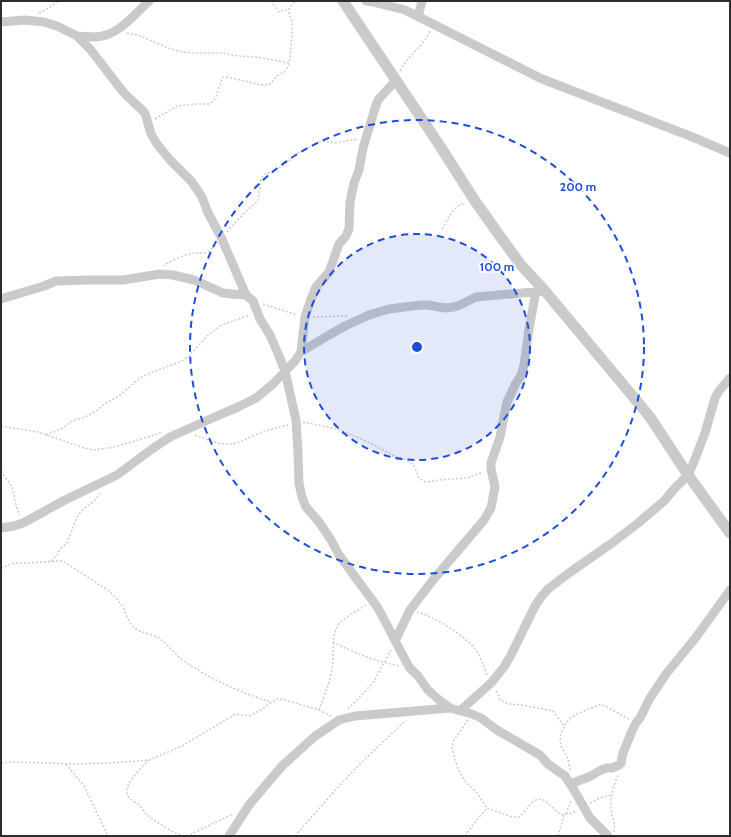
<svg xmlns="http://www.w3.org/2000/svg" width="731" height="837" font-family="Cabin,sans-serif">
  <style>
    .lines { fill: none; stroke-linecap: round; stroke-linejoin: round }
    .path { stroke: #cacaca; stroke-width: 1.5; stroke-dasharray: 2 2; stroke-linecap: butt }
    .minor { stroke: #cacaca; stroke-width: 9 }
    .tertiary { stroke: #cacaca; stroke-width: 11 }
    .ring { fill: none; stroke: #1d4ed8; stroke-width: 2; stroke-dasharray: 7 5 }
    .centre { fill: #1d4ed8; stroke: #fff; stroke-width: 2 }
    .ring-label { font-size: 12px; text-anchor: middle; font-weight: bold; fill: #1d4ed8; stroke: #fff; stroke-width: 4; stroke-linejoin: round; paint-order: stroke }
  </style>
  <rect width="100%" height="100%" fill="#fff"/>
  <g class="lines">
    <path class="path" d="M271 1 273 4 279 12 284 10H289
      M39 13 49 8 58 1
      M127 33 140 36 171 49 182 52 193 53H222L238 56 257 57 289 63
      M400 71C408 55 423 47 430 31
      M155 119 177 106 195 104H209L213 101 216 97 222 79 223 77H227L262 85H269L277 76 284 72 288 67 290 59 292 32V23L289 12V9L295 1
      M442 229C448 219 453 206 465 203
      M227 232 245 212 258 201 261 179 262 177 265 174 274 171 289 161 294 155 320 142 324 141 335 143 357 139
      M163 266C169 262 181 256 189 254 201 251 205 258 215 245
      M263 304 297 315
      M313 317 347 316
      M303 422 337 429 366 441 396 457 406 460 411 463 415 467 418 477 420 479 426 482 440 480 467 478 483 472
      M1 426 38 432 84 448 95 450 114 447 155 435 162 432
      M46 435 61 429 74 420 85 417 96 411 103 405 119 396 140 378 148 374 182 361 189 356 208 335 222 325 250 315
      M195 435C205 439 217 444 228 444 237 444 244 440 252 436 264 432 276 427 288 425
      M1 471C5 477 9 482 12 487 15 496 15 507 20 515
      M51 561 57 555 60 549 67 543 77 517C82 509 88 506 94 501 97 499 98 495 100 493
      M1 568 14 563H31L56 561H61L66 563 109 591C114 596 119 601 123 607 127 615 128 623 135 628 142 634 153 633 160 639 168 644 173 652 180 658 205 677 241 693 271 702
      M417 612C433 616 466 636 475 649 481 657 484 667 487 675
      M333 642C354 653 375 661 399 666
      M496 691 498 694 500 700 509 704 522 705 553 711 564 726
      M348 709 373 683 391 650
      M319 710C324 696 330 683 332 668 335 653 330 640 338 625 343 618 358 610 366 605
      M468 720 454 740 452 748 458 769 466 782 477 793 487 808
      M149 760C142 767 126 782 127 792 127 799 134 801 139 805 142 808 144 812 147 815 154 820 176 836 185 836 186 836 190 834 191 834L233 814
      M1 763 14 762 76 764 112 763 149 760 182 746 234 715 237 714 249 716 261 710 272 702 277 699H282L319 710 331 716
      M66 764 84 786 108 836
      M570 770 568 759 561 746 560 737 564 726 569 719 577 714 599 705 605 706 629 719
      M590 803 600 798 612 795
      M566 814 571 801
      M614 832C616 822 612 819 611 810 610 799 613 784 619 774
      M295 836 338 787 362 762 406 720
      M465 836 476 821 487 808 512 817H519C525 813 528 805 534 801 546 794 552 811 561 814 566 816 572 812 577 811
      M558 836 564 815"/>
    <path class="minor" d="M366 1 373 2 405 10 542 79 690 136 730 153
      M418 16 422 1
      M1 22 25 20 44 22 57 26 77 36 90 49 124 93 144 112 146 116 151 134 157 144 170 160 192 182 202 197 208 213 221 237 246 295 253 301 260 319 270 335 279 356 285 371 296 420 298 452 299 483 301 493 303 500 306 507 319 522 331 540 339 555 378 608 409 667 418 676 428 690 438 699 450 708 472 714 481 718 497 730 540 755 548 764 565 776 574 790 590 818 608 836
      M77 36C83 36 90 37 96 37 118 36 134 15 149 1
      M1 299 44 286 56 281 90 280H123L160 274 173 275 194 280 223 293 232 294 246 295
      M301 352 305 317 311 299 316 287 329 272 339 244 346 236 349 229 350 202 354 183 359 170 363 148 376 105 378 100 396 80
      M1 528 14 526 25 522 63 501 117 475 152 449 170 437 217 416 238 407 256 398 273 384 295 361 301 352 314 344 329 335 345 326 369 315 389 309 421 305H428L445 308 454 307 460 305 476 297 545 291
      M395 641 410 610 433 580 484 520 491 508 495 487 491 469V463L500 437 507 402 515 385 521 375 524 365 529 329 536 291
      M461 710 491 683 504 667 511 655 535 606 541 597 548 589 569 573 612 543 637 524 664 501 675 488 688 475 693 464 705 433 715 398 719 391 730 378
      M570 783H573L591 776 601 770 607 768H612L619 765 621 763 623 753 632 731 636 723 640 718 650 698 666 674 697 636 730 590
      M229 836 249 805 282 766 314 737 339 720 355 716 450 708"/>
    <path class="tertiary" d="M343 1 440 146 475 201 502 239 521 265 545 291 650 417 688 475 730 533"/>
  </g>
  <circle cx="417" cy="347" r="113" fill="#1d4ed8" fill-opacity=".12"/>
  <g class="ring">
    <circle cx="417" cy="347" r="113"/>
    <circle cx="417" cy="347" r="227"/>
  </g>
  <circle cx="417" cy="347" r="6" class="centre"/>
  <g class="ring-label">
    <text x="578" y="191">200 m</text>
    <text x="497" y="271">100 m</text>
  </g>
  <rect width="731" height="837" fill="none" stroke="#2d2d2d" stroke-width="4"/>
</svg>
